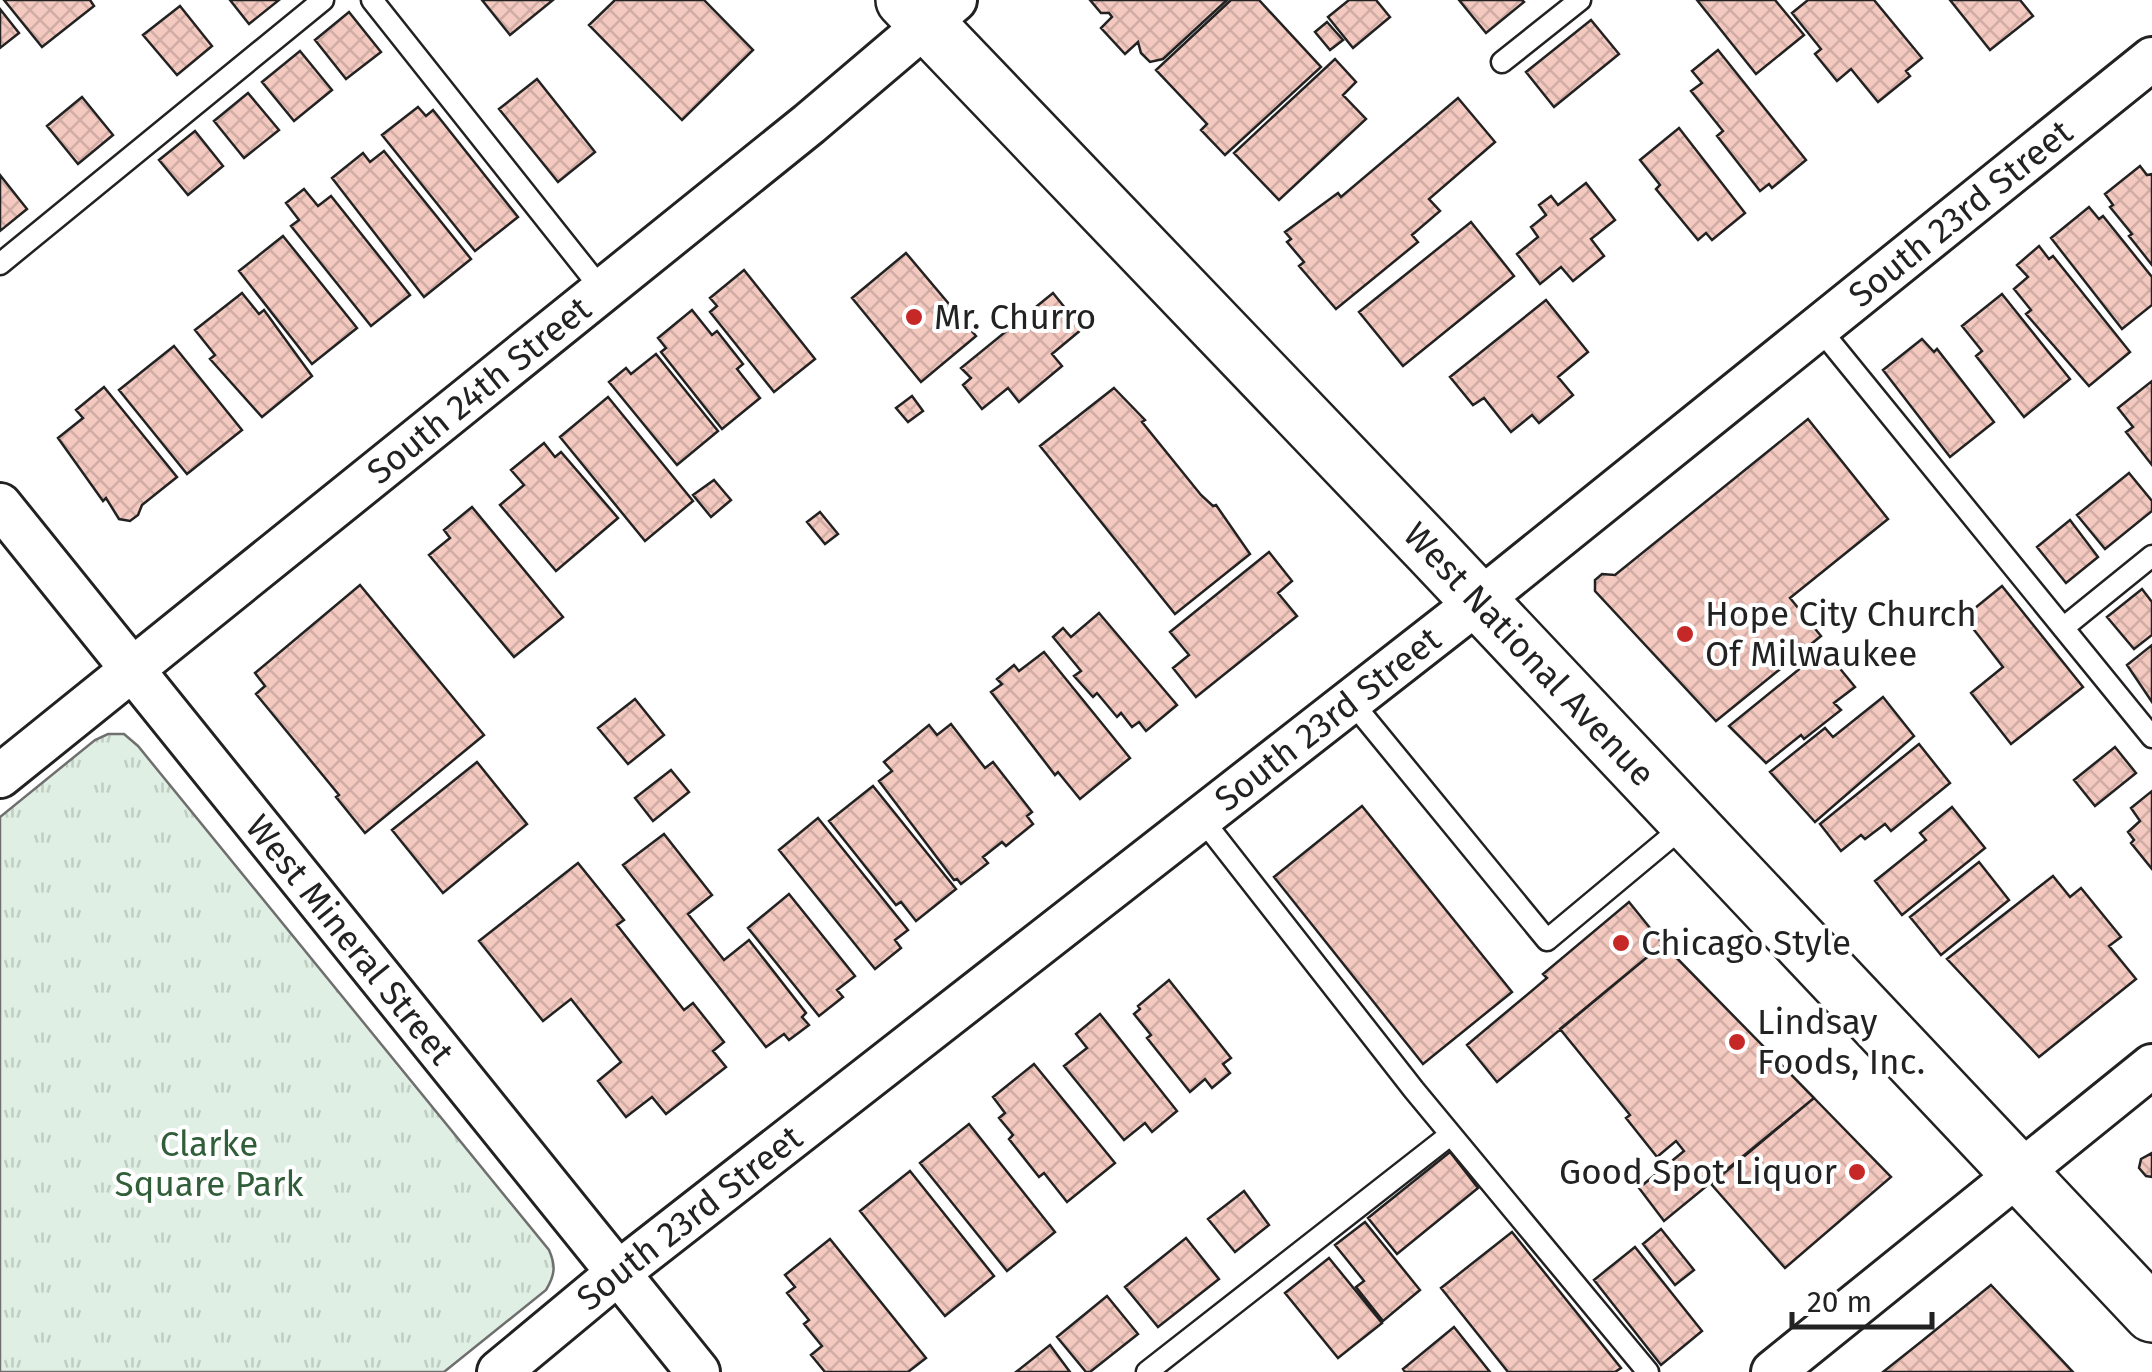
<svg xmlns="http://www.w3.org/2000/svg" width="2152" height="1372" font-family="'Fira Sans',sans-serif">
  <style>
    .park { fill: url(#park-tufts); stroke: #6f6f6f; stroke-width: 2.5 }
    .building { fill: url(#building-cross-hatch); stroke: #222; stroke-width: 2.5 }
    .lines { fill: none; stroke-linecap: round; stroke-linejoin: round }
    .lane-casing { stroke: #222; stroke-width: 25 }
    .street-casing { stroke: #222; stroke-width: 48 }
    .primary-casing { stroke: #222; stroke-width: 60 }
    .lane { stroke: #fff; stroke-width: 20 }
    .street { stroke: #fff; stroke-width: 42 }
    .primary { stroke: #fff; stroke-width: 55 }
    .poi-dot { fill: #c62828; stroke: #fff; stroke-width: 4 }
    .labels { text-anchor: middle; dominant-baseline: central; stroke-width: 8; stroke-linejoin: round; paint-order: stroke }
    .street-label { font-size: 35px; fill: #222; stroke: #fff }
    .poi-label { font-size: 35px; fill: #222; stroke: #fff; text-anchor: start }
    .park-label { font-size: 35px; fill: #2f5e38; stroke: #fff }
  </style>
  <defs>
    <pattern id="park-tufts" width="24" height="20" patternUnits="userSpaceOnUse" patternTransform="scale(2.5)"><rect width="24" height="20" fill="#e0efe3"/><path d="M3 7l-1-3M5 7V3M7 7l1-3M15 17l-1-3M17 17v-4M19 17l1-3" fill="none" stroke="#c0cdc2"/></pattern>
    <pattern id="building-cross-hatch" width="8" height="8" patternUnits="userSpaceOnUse" patternTransform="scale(2.5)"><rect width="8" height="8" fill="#f3c9c0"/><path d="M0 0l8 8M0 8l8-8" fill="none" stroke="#d0aca5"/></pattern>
  </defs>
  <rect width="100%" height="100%" fill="#fff"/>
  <path class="park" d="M108 734H124L138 746 549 1250C556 1266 555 1275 546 1290L444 1372H0V817L95 740Z"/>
  <path class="building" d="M4 0H90L94 6 42 47Z
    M230 0H279L249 24Z
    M482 0H553L510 35Z
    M615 0H704L753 50 682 120 589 25Z
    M1227 0 1163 59 1150 62 1141 53 1138 42 1125 54 1101 28 1112 17 1109 13H1101L1090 0Z
    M1231 0H1259L1321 67 1225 155 1201 130 1207 124 1156 70Z
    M1349 0H1376L1390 17 1353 48 1328 17Z
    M1459 0H1522L1524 2 1486 33Z
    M1697 0H1775L1804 35 1756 74Z
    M1808 0H1874L1922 58 1906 71 1910 76 1878 102 1851 69 1837 81 1815 54 1821 49 1792 13Z
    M1950 0H2020L2033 16 1990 50Z
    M180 6 212 46 177 75 143 35Z
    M0 9 19 33 0 48Z
    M349 12 381 52 346 79 315 40Z
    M1591 20 1619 54 1554 107 1526 72Z
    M1327 22 1343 40 1330 50 1315 32Z
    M1718 50 1806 160 1772 188 1769 184 1760 191 1717 136 1723 131 1691 91 1702 83 1692 71Z
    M300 51 332 90 294 121 262 82Z
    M1335 59 1356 82 1343 95 1366 119 1279 200 1234 153Z
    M537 79 595 152 558 182 499 109Z
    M248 93 279 130 244 158 214 121Z
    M82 97 113 135 78 164 47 126Z
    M1458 98 1495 142 1429 199 1440 211 1412 235 1418 242 1336 309 1299 266 1304 262 1287 242 1291 239 1285 232 1338 193 1341 197Z
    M418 107 426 116 433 110 518 217 475 251 382 135Z
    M1679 128 1745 213 1712 240 1706 233 1698 240 1656 189 1660 185 1640 160Z
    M195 131 223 166 188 195 159 160Z
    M384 151 471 259 424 297 332 178 363 153 370 162Z
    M2140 166 2147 175 2152 174V265L2129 236 2132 234 2110 207 2113 205 2105 194Z
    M0 175 27 209 0 231Z
    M1586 183 1615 220 1591 239 1604 256 1573 281 1561 267 1540 284 1517 254 1538 237 1531 227 1546 215 1539 205 1551 196 1558 205Z
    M304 189 318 206 331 196 410 295 371 326 291 226 299 220 286 203Z
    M2089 207 2099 219 2103 216 2152 277V305L2122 329 2051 238Z
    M1471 222 1514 276 1403 366 1359 312Z
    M283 236 357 328 312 364 239 271Z
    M2039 246 2049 259 2053 256 2130 352 2089 386 2026 314 2031 310 2014 289 2028 277 2017 265Z
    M906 253 976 336 921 382 852 298Z
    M744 270 815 359 774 392 710 312 717 306 710 298Z
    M242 293 259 314 264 310 312 376 262 417 210 359 215 355 195 330Z
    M1053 293 1082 329 1052 354 1062 366 1019 402 1008 388 982 409 963 385 971 378 961 368Z
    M2002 294 2070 379 2024 417 1976 356 1982 351 1962 326Z
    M1546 300 1588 352 1558 377 1573 395 1539 423 1532 415 1511 432 1484 398 1473 405 1450 377Z
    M692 310 712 335 717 331 743 364 737 369 760 398 722 429 661 352 666 348 658 338Z
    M1922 339 1934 352 1937 349 1994 422 1950 457 1883 370Z
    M174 346 242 430 187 474 119 390Z
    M656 354 718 431 677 465 609 382 626 368 631 374Z
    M2152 381V465L2126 432 2133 427 2118 408Z
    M104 387 177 477 142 505 138 515 130 521 119 519 106 498 103 501 58 438 83 418 76 410Z
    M1114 388 1145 420 1142 422 1201 495 1213 506 1216 505 1250 554 1175 614 1040 446Z
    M912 396 923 411 908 422 896 408Z
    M608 397 693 501 645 541 560 437Z
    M1808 419 1888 519 1790 598 1821 636 1716 721 1595 591V580L1602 574 1615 575Z
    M544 443 555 457 561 452 618 518 556 571 500 505 524 485 511 470Z
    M2129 473 2152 501V511L2105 549 2077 515Z
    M714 480 731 500 711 517 693 495Z
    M472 507 563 617 514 657 429 555 450 538 444 530Z
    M820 512 838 534 825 544 807 522Z
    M2070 520 2098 557 2066 583 2037 547Z
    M1269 552 1292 581 1278 593 1297 616 1196 697 1173 668 1189 655 1170 632Z
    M360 585 484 735 365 833 336 797 339 795 256 694 265 686 255 673Z
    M2002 586 2083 687 2011 744 1971 693 2003 667 1964 617Z
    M2142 589 2152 602V635L2134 649 2107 617Z
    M1099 613 1177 705 1146 731 1139 722 1132 727 1121 713 1117 717 1097 693 1093 697 1074 676 1081 671 1053 637 1063 628 1071 637Z
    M2152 645V702L2127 665Z
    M1824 649 1855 687 1834 703 1841 710 1804 739 1801 735 1766 763 1729 726Z
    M1044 652 1130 758 1080 799 1058 772 1055 775 991 692 1002 684 997 679 1014 665 1019 671Z
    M1883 697 1914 736 1815 822 1770 772 1825 728 1833 737Z
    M635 699 664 735 628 764 598 728Z
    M951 724 985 768 993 762 1032 812 1027 816 1033 824 1006 846 1002 842 983 857 988 863 961 884 957 879 954 880 879 781 892 771 884 762 929 725 937 735Z
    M1919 744 1950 783 1891 831 1885 824 1865 839 1861 835 1841 851 1820 824Z
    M2115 747 2136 773 2095 806 2074 780Z
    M477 762 527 824 443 893 392 830Z
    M671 770 689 792 653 821 635 798Z
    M873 786 956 889 916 921 901 902 896 905 829 821Z
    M2152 791V869L2131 843 2134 840 2128 832 2140 821 2131 808Z
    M1362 806 1512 992 1423 1064 1274 877Z
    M1952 807 1985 848 1902 915 1875 881 1926 840 1920 833Z
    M818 818 908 930 895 940 901 948 875 969 779 850Z
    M664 834 712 895 688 914 724 960 749 940 806 1013 802 1017 809 1025 789 1040 784 1034 766 1047 623 865Z
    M1979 862 2009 900 1941 955 1910 917Z
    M578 863 624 920 617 925 684 1010 693 1003 724 1042 713 1051 726 1067 666 1114 652 1097 626 1117 598 1081 621 1062 571 999 543 1021 479 941Z
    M2053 876 2070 897 2081 888 2121 937 2109 946 2136 979 2039 1057 1947 959Z
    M789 894 855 976 837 990 843 997 819 1016 748 928Z
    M1629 902 1663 944 1497 1082 1467 1045 1547 978 1543 974Z
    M1663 944 1814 1098 1664 1221 1639 1188 1684 1151 1676 1141 1657 1157 1626 1118 1630 1115 1560 1029Z
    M1169 980 1231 1058 1223 1064 1230 1073 1212 1088 1205 1079 1190 1092 1147 1038 1151 1035 1134 1014 1140 1009 1138 1006Z
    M1100 1014 1177 1111 1152 1132 1145 1123 1124 1140 1064 1066 1087 1048 1076 1034Z
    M1034 1064 1115 1163 1067 1202 1044 1173 1039 1177 1009 1139 1013 1135 999 1118 1005 1113 993 1097Z
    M1814 1098 1891 1177 1785 1268 1711 1184Z
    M969 1124 1055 1232 1007 1271 920 1163Z
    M1450 1152 1478 1188 1397 1254 1368 1218Z
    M2152 1153V1177L2146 1176 2139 1168 2141 1159Z
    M910 1171 994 1276 945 1316 860 1211Z
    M1244 1191 1269 1225 1235 1252 1208 1219Z
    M1365 1222 1420 1290 1383 1321 1356 1287 1364 1281 1335 1245Z
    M1661 1229 1694 1270 1675 1285 1643 1244Z
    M1512 1232 1621 1368 1615 1372H1508L1441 1288Z
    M1186 1238 1219 1279 1158 1327 1125 1287Z
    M830 1239 926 1358 908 1372H825L811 1355 822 1346 804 1324 809 1320 787 1293 795 1287 785 1275Z
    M1635 1247 1702 1331 1661 1365 1594 1280Z
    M1329 1258 1382 1323 1338 1358 1285 1293Z
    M1991 1285 2073 1372H1883L1922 1341Z
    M1107 1296 1138 1334 1090 1372H1086L1057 1337Z
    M1454 1327 1490 1372H1405L1403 1369Z
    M1050 1345 1070 1372H1016Z"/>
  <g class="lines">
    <g class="lane-casing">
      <path id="lane" d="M372 0 603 291
        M1502 62 1580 0
        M0 264 323 0
        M1819 328 2152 737
        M2063 628 2152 556
        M1351 701 1547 940 1685 825
        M1202 819 1414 1090 1648 1372
        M1147 1372 1450 1135"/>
    </g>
    <g class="street-casing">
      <g id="street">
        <path id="s1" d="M0 505 698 1372"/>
        <path id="s2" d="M0 776 809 124 955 0"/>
        <path id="s3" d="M499 1372 618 1273 1479 601 2152 59"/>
        <path d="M1773 1372 2152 1066"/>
      </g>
    </g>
    <g class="primary-casing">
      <g id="primary">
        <path id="s4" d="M904 0 1430 549 2152 1314"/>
      </g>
    </g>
    <use href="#lane" class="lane"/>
    <use href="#street" class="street"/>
    <use href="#primary" class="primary"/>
  </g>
  <g class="poi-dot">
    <circle cx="914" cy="317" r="10"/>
    <circle cx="1685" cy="634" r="10"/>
    <circle cx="1621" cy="943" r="10"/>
    <circle cx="1737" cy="1042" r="10"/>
    <circle cx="1857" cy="1172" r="10"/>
  </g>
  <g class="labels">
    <g class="street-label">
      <text stroke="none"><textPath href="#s3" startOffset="1865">South 23rd Street</textPath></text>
      <text stroke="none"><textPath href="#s2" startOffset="615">South 24th Street</textPath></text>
      <text stroke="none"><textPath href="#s4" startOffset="905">West National Avenue</textPath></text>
      <text stroke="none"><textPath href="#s3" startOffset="1055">South 23rd Street</textPath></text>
      <text stroke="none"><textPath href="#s1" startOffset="558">West Mineral Street</textPath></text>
      <text stroke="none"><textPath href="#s3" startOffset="245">South 23rd Street</textPath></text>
    </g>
    <g class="poi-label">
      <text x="934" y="317">Mr. Churro</text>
      <text x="1705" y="614">Hope City Church<tspan x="1705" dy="40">Of Milwaukee</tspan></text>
      <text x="1641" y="943">Chicago Style</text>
      <text x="1757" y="1022">Lindsay<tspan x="1757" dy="40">Foods, Inc.</tspan></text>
      <text x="1837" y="1172" text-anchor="end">Good Spot Liquor</text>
    </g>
    <g class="park-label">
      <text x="209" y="1144">Clarke<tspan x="209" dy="40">Square Park</tspan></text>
    </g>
  </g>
  <path d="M1792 1312v15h140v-15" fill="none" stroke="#222222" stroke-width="5"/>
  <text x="1807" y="1312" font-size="30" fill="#222222" stroke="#ffffff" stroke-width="8" paint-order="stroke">20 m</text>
</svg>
